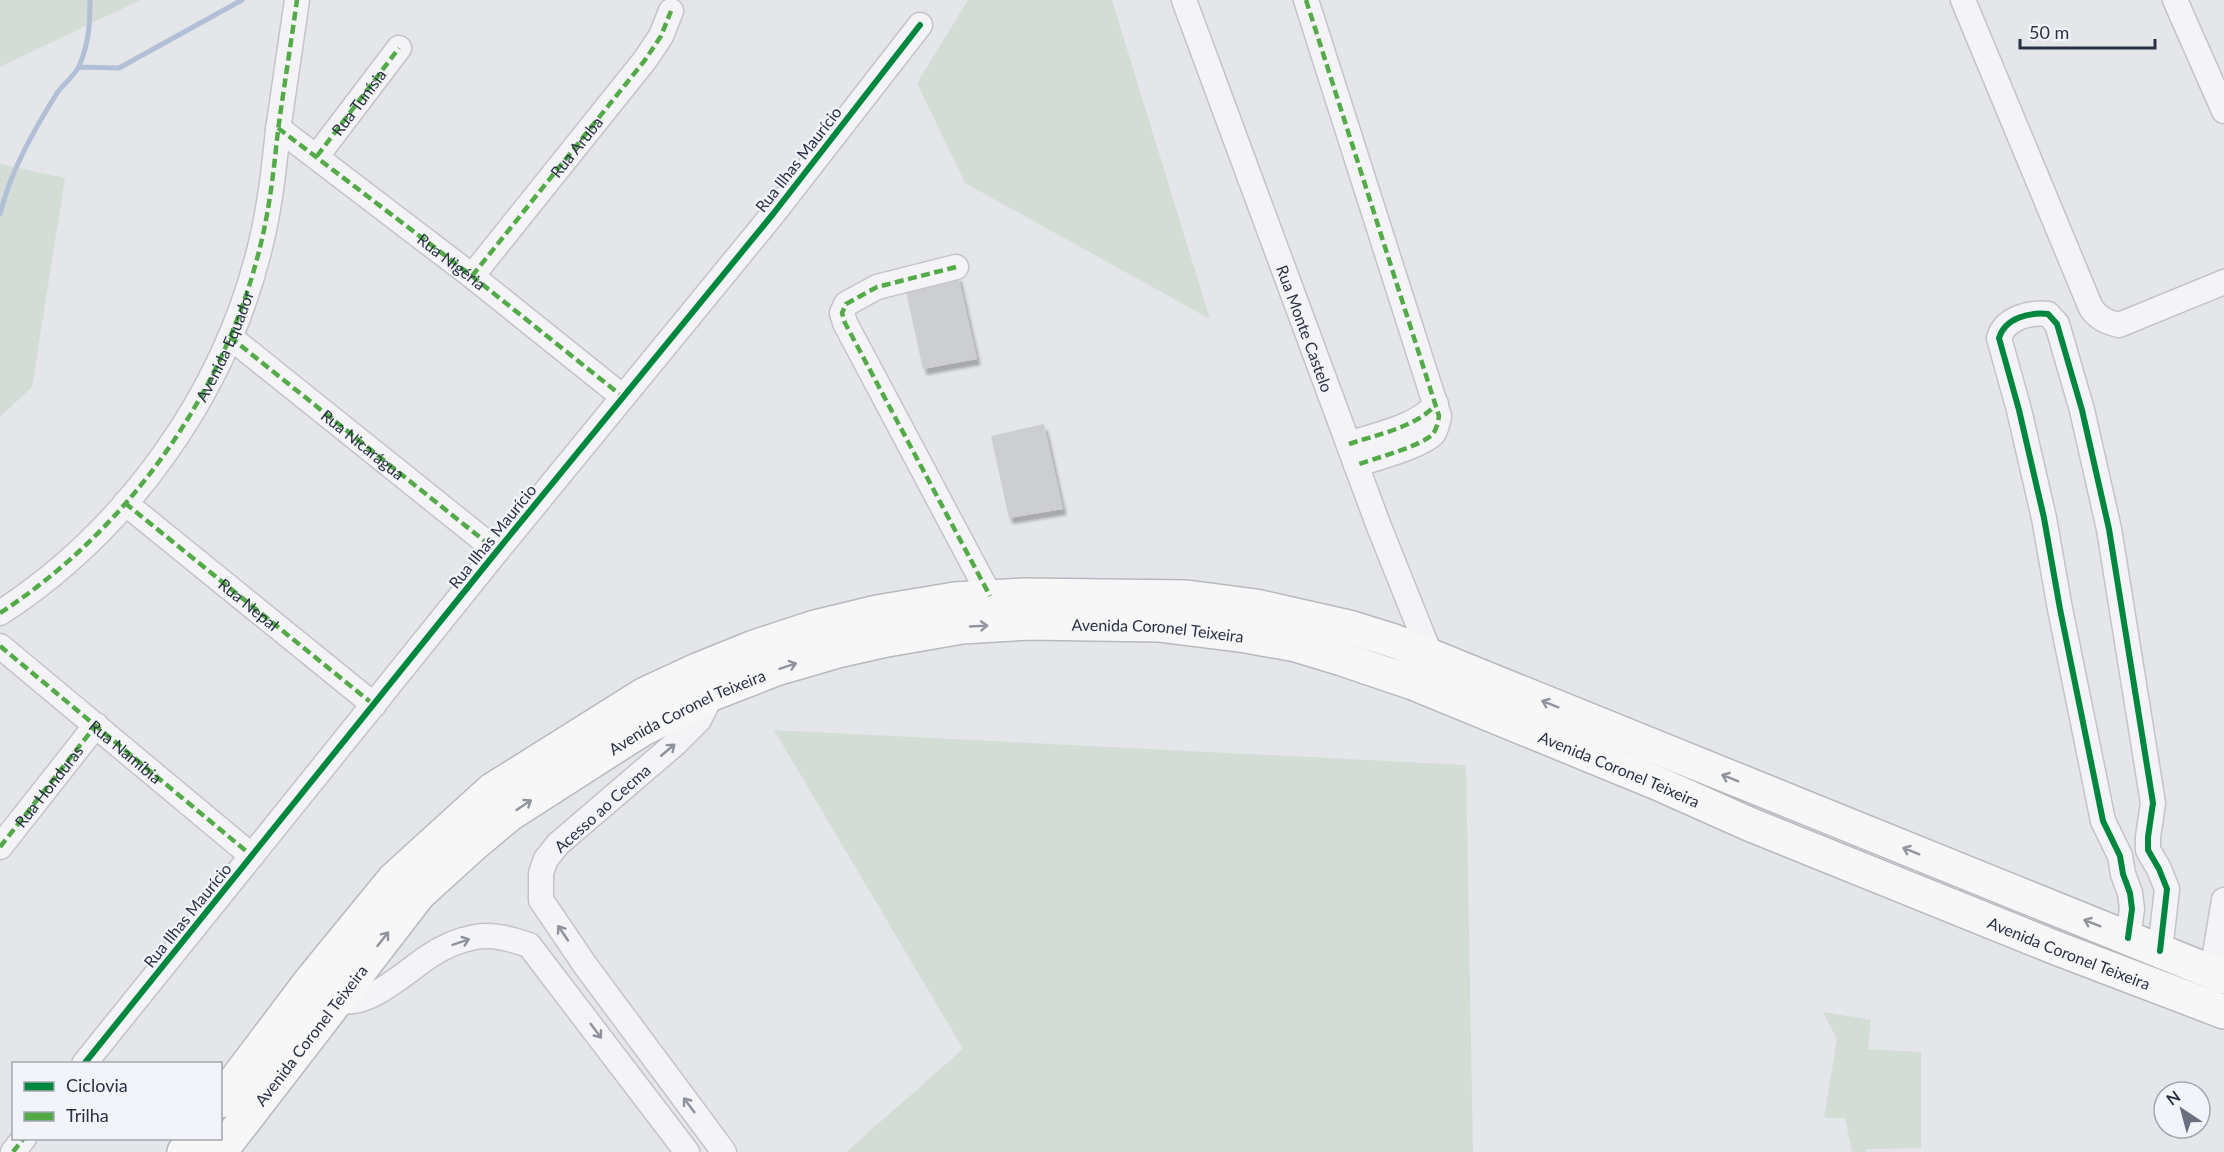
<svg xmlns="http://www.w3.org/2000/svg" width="2224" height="1152" font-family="Lato,sans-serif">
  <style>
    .green { fill: #d4ddd5 }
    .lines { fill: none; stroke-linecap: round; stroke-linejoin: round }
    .stream { stroke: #b1c0d6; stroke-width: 5 }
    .building { fill: #cdced2; filter: url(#shadow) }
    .minor-casing { stroke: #c2c4c8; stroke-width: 27 }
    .highway-casing { stroke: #b6b9be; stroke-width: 36 }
    .minor { stroke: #f4f4f6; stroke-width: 24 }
    .highway { stroke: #f7f7f8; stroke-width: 33 }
    .quiet { stroke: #53ab47; stroke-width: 4.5; stroke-dasharray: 9 4.5; stroke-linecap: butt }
    .cycleway-casing { stroke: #f2f4f9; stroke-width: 10 }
    .cycleway { stroke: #00873e; stroke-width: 6 }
    .oneway { stroke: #90949e }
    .oneway2 { stroke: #8e929e }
    .labels { text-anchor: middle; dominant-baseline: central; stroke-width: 4.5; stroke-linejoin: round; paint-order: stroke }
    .street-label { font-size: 16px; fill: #293145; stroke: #f2f4f9 }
  </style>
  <defs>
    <filter id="shadow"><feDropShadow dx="3.5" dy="6" stdDeviation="1.5" flood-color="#0004"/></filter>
  </defs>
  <rect width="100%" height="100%" fill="#e4e6ea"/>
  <path class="green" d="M0 0H140L0 67Z
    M968 0H1112L1210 319 965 183 917 83Z
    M0 164 65 178 32 387 0 417Z
    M774 730 1466 765 1473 1152H846L963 1049Z
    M1823 1012 1871 1020 1868 1049 1921 1052V1148L1866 1149V1152H1852L1845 1118H1824L1837 1039Z"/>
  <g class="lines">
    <path class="stream" d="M79 67 119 68 242 0
      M0 214C11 170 34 130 57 93 64 83 76 75 80 64 89 42 90 23 90 0"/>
  </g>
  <path class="building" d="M958 275 977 359 923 369 905 287Z
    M1044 424 1063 509 1009 518 991 436Z"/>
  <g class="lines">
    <g class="minor-casing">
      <g id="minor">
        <path id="s1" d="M1184 0 1378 524 1430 654"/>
        <path d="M1306 0 1439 416C1438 422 1437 428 1433 434 1422 446 1373 459 1356 465"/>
        <path d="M1963 0 2091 308C2098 318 2106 322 2119 325L2224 282"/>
        <path d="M2175 0 2224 111"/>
        <path d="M278 128 472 276 623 397"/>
        <path d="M317 156 399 48"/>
        <path d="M956 267 877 287 846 304 842 313 845 323 990 596"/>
        <path d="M472 276 645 60 661 36 671 11"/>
        <path d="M230 337 497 551"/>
        <path d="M1349 444C1375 435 1418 427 1436 404"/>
        <path d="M125 503 374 705"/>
        <path d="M0 613C128 530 226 392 261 243 270 206 274 168 278 130 284 87 291 43 297 0"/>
        <path id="s2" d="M0 646 252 856"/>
        <path d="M712 694 699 720 676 743 558 844 546 859 541 873V900L585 965 724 1152"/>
        <path id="s3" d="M0 847 96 725"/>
        <path d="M2128 938 2132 909 2130 893 2123 874 2120 856 2103 821 2060 609 2044 518 2019 410 1999 338C2005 318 2029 312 2048 314L2057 324 2082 410 2109 529 2153 803 2148 837V850L2159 869 2167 889 2160 951"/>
        <path d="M2212 972 2224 900"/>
        <path d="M327 995C359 1018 402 974 428 957 441 948 459 940 475 937 494 934 511 939 529 945L687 1152"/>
        <path d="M84 1064 497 551 773 214 920 25"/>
        <path d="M13 1152 24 1138"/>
      </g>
    </g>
    <g class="highway-casing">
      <g id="highway">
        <path d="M220 1101 309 983 394 879 492 790 645 694 697 670 754 647 815 627 877 612 955 599 1024 595 1187 597 1256 606 1349 627 1394 641 2224 977"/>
        <path d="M184 1152 194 1138"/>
        <path id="s4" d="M220 1152 419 894 474 844 510 814 641 730 712 694 776 669 838 651 887 640 962 627 1030 623 1158 625 1246 636 1296 645 1342 659 1413 683 1657 783 1749 824 2056 948 2224 1012"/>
      </g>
    </g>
    <use href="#minor" class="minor"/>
    <use href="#highway" class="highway"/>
    <g class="quiet">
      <path d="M1306 0 1439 416C1438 422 1437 428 1433 434 1422 446 1373 459 1356 465"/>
      <path id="s5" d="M278 128 472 276 623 397"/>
      <path id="s6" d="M317 156 399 48"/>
      <path d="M956 267 877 287 846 304 842 313 845 323 990 596"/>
      <path id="s7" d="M472 276 645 60 661 36 671 11"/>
      <path id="s8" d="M230 337 497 551"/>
      <path d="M1349 444C1375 435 1418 427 1436 404"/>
      <path id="s9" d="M125 503 374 705"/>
      <path id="s10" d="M0 613C128 530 226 392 261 243 270 206 274 168 278 130 284 87 291 43 297 0"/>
      <path d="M0 646 252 856"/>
      <path d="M0 847 96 725"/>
      <path d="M13 1152 24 1138"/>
    </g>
    <g class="cycleway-casing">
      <path id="cycleway" d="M2128 938 2132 909 2130 893 2123 874 2120 856 2103 821 2060 609 2044 518 2019 410 1999 338C2005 318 2029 312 2048 314L2057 324 2082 410 2109 529 2153 803 2148 837V850L2159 869 2167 889 2160 951
        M84 1064 497 551 773 214 920 25"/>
    </g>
    <use href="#cycleway" class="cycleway"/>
  </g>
  <defs><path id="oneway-shaft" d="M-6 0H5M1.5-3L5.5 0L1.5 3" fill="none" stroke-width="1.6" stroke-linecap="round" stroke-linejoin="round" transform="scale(1.5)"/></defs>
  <g class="oneway">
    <use href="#oneway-shaft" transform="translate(979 626) rotate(-3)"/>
    <use href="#oneway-shaft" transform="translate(788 666) rotate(-18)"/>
    <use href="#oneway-shaft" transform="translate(1550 704) rotate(-158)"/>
    <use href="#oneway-shaft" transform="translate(1730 778) rotate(-158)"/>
    <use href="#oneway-shaft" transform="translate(524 805) rotate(-34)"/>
    <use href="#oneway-shaft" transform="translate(1911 851) rotate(-158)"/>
    <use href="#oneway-shaft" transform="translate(2092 923) rotate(-158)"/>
    <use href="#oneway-shaft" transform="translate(383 939) rotate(-52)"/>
  </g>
  <g class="oneway2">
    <use href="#oneway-shaft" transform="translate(668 750) rotate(-40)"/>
    <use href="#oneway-shaft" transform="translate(563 933) rotate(-124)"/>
    <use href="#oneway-shaft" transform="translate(461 942) rotate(-19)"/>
    <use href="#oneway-shaft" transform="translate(596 1031) rotate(53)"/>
    <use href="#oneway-shaft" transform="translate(689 1105) rotate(-127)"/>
  </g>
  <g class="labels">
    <g class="street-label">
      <text stroke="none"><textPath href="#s6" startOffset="68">Rua Tunísia</textPath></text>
      <text stroke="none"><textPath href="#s7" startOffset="166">Rua Aruba</textPath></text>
      <text transform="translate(798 159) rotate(-52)">Rua Ilhas Maurício</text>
      <text stroke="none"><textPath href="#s5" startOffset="219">Rua Nigéria</textPath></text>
      <text stroke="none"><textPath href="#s1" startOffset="350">Rua Monte Castelo</textPath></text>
      <text stroke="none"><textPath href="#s10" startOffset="354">Avenida Equador</textPath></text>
      <text stroke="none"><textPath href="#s8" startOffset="171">Rua Nicarágua</textPath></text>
      <text transform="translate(492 536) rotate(-51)">Rua Ilhas Maurício</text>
      <text stroke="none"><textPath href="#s9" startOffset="160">Rua Nepal</textPath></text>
      <text stroke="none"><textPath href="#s4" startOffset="1138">Avenida Coronel Teixeira</textPath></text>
      <text stroke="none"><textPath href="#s4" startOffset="652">Avenida Coronel Teixeira</textPath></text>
      <text stroke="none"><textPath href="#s2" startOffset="164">Rua Namíbia</textPath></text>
      <text stroke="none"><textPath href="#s4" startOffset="1624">Avenida Coronel Teixeira</textPath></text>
      <text stroke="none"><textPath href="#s3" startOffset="78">Rua Honduras</textPath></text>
      <text transform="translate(602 808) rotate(-42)">Acesso ao Cecma</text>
      <text transform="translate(187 915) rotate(-51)">Rua Ilhas Maurício</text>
      <text stroke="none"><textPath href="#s4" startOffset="2110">Avenida Coronel Teixeira</textPath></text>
      <text stroke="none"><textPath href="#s4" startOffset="148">Avenida Coronel Teixeira</textPath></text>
    </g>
  </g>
  <rect x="12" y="1062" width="210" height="78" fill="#f2f4f9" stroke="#a2a6b1" stroke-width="1.5"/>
  <rect x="24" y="1082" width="30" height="9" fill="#00873e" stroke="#a2a6b1" stroke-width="1.5"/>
  <text x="66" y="1092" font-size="18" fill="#293145">Ciclovia</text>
  <rect x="24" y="1112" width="30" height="9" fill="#53ab47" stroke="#a2a6b1" stroke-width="1.5"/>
  <text x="66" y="1122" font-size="18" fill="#293145">Trilha</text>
  <g transform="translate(2182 1110) rotate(324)"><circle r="28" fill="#f2f4f9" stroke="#a2a6b1" stroke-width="1.5"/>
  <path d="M0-4.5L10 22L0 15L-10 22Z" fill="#6a707f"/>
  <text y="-9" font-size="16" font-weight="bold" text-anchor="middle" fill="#293145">N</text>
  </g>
  <path d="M2020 39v9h135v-9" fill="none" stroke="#293145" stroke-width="3"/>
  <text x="2029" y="39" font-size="18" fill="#293145" stroke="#f2f4f9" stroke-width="4.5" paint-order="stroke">50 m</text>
</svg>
